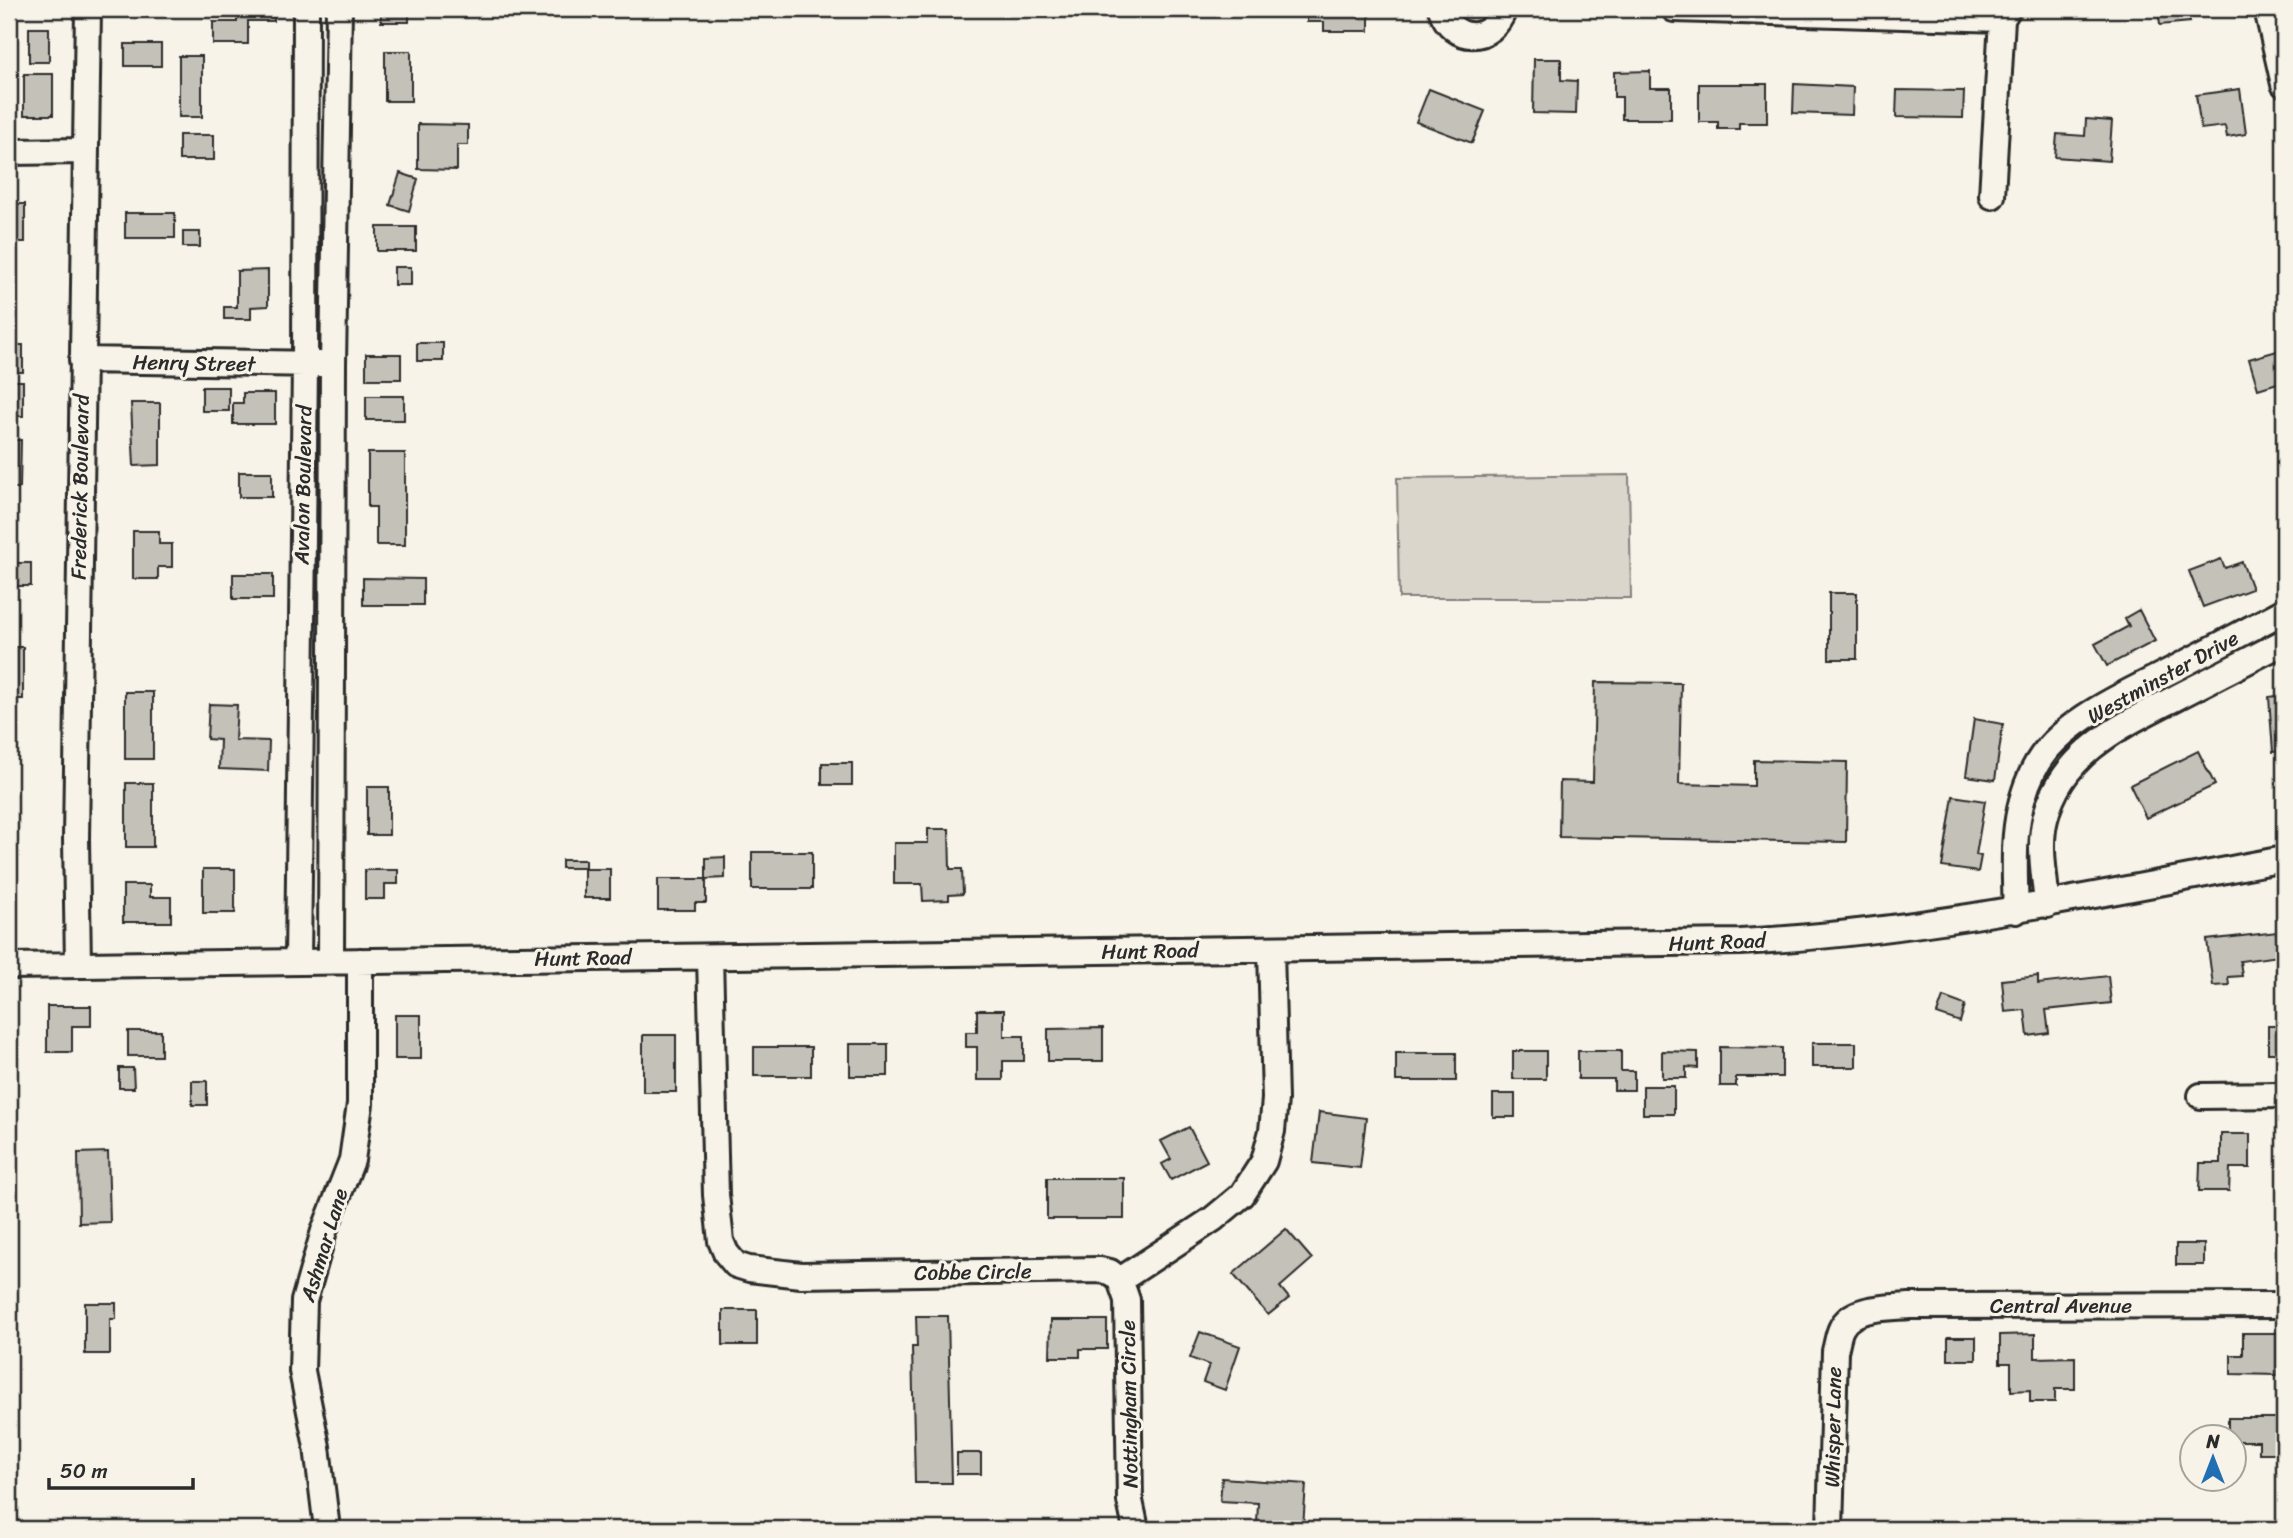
<svg xmlns="http://www.w3.org/2000/svg" width="2293" height="1538" font-family="Sriracha,sans-serif">
  <style>
    .green { fill: #dad6cc; stroke: #82807c; stroke-width: 2 }
    .building { fill: #c4c1b9; stroke: #2b2b2b; stroke-width: 2 }
    .lines { fill: none; stroke-linecap: round; stroke-linejoin: round }
    .minor-casing { stroke: #2b2b2b; stroke-width: 30 }
    .minor { stroke: #f7f3e8; stroke-width: 24 }
    .labels { text-anchor: middle; dominant-baseline: central; stroke-width: 6; stroke-linejoin: round; paint-order: stroke }
    .street-label { font-size: 21px; fill: #2b2b2b; stroke: #f7f3e8 }
  </style>
  <rect width="100%" height="100%" fill="#f7f3e8"/>
  <filter id="ink" filterUnits="userSpaceOnUse"><feTurbulence type="fractalNoise" baseFrequency=".0143" numOctaves="2"/><feDisplacementMap in="SourceGraphic" scale="14" xChannelSelector="R" yChannelSelector="G"/><feConvolveMatrix kernelMatrix="1 2 1 2 8 2 1 2 1" color-interpolation-filters="sRGB"/></filter>
  <g filter="url(#ink)">
    <path class="green" d="M1629 475 1631 598H1399L1397 478Z"/>
    <path class="building" d="M237 9H274V21H248V44H213V22H237Z
      M381 9H409V22H381Z
      M1307 9H1369V31H1324V22H1307Z
      M2158 9H2188L2190 22 2160 25Z
      M29 28H49V62H29Z
      M125 44H161V66H125Z
      M385 51H411V101H385Z
      M179 56H202V117H179Z
      M1534 59H1561V80L1577 81 1576 114 1533 113Z
      M1650 71V88H1671V119H1622V97H1614V72Z
      M24 74H53V115H24Z
      M1699 84H1767V123H1739V129H1718V122H1699Z
      M1794 84 1853 87 1852 115 1793 113Z
      M1429 89 1485 111 1472 143 1416 122Z
      M2240 89 2246 134 2227 137 2225 126 2201 129 2196 95Z
      M1897 90 1964 91 1963 118 1896 117Z
      M2086 119 2112 121 2109 161 2055 157 2057 134 2085 136Z
      M418 124 468 125V145H457V170L418 169Z
      M179 135H214V160H179Z
      M400 173 418 179 409 211 390 205Z
      M9 204H25V242H9Z
      M125 213H175V238H125Z
      M377 227H416V251H377Z
      M183 232H200V247H183Z
      M394 267H411V285H394Z
      M268 270V306L251 307V319H224V307H237V271Z
      M417 343H443V361H417Z
      M9 345H23V372H9Z
      M2284 349V381L2258 389 2249 359Z
      M366 354H401V379H366Z
      M9 381H23V416H9Z
      M202 387H229V411H202Z
      M243 393H275V424H233V403H243Z
      M366 396H404V420H366Z
      M131 403H160V465L134 466Z
      M9 440H21L20 488H10L9 510Z
      M368 453H405V545H376V507H368Z
      M239 472H272V497H239Z
      M133 531H159V544H172V567H158V579H133Z
      M2221 559 2225 568 2242 562 2252 589 2203 607 2189 571Z
      M9 563H31V586H9Z
      M233 574H273V599H233Z
      M363 578 423 579V605H363Z
      M1829 593H1857V659H1829Z
      M2139 610 2155 641 2107 666 2095 644 2129 626 2125 618Z
      M9 647H23V699H9Z
      M1595 682 1681 683 1679 784 1754 786V760L1847 762 1846 842 1559 837 1560 781 1593 782Z
      M125 692H153V759H125Z
      M2284 695V751L2273 752 2269 697Z
      M209 704 237 705 235 740 269 741 268 771 219 769 220 740 207 739Z
      M1974 719 2003 724 1995 780 1966 776Z
      M2198 751 2215 785 2146 818 2130 785Z
      M822 763H852V785H822Z
      M126 783H153V847H126Z
      M367 787H389V835H367Z
      M1953 796 1985 801 1976 855 1981 856 1978 872 1942 867Z
      M928 829H949L950 869H962L963 894 949 895V900L923 901 922 884H894V843H928Z
      M752 852H812V889H752Z
      M725 857V878L706 879V858Z
      M562 860H585V869H610V898H584V868H562Z
      M203 869H235V913H203Z
      M365 870H398V884H385V899H365Z
      M658 879H706V903H695V910H658Z
      M123 885H150V897H171V922H123Z
      M2277 932 2280 956 2240 961 2242 976 2228 977 2229 985 2213 986 2207 940Z
      M2038 976V984L2108 976 2111 1003 2046 1010 2049 1033 2028 1036 2025 1010 2005 1012 2002 980Z
      M1943 997 1965 1005 1960 1022 1937 1014Z
      M47 1006H91V1026H72V1052H47Z
      M977 1010H1004V1036H1024V1061H1003V1080H977V1047H966V1032H977Z
      M395 1015H421V1059H395Z
      M2268 1026H2284V1053H2268Z
      M1103 1028V1061H1048V1029Z
      M128 1031H161V1056H128Z
      M643 1035H676V1092H643Z
      M1812 1043H1856V1067H1812Z
      M850 1044H888V1076H850Z
      M754 1047H811V1076H754Z
      M1720 1047 1782 1048V1077H1736V1086H1720Z
      M1513 1051H1546V1079H1513Z
      M1578 1051H1621V1071H1634V1090H1614V1079H1578Z
      M1662 1051 1698 1052V1068L1686 1067V1078H1662Z
      M1396 1053H1456V1081H1396Z
      M119 1068H133L134 1088H119Z
      M192 1081H207V1105H192Z
      M1643 1086H1674V1114H1643Z
      M1493 1094H1515V1117H1493Z
      M1319 1112 1366 1118 1360 1168 1313 1163Z
      M1189 1127 1207 1161 1171 1180 1162 1164 1171 1159 1161 1141Z
      M2221 1134H2250V1168H2230L2229 1191H2199L2200 1163H2221Z
      M108 1152 110 1222 79 1223 78 1153Z
      M1047 1178H1124V1219H1047Z
      M1286 1229 1312 1259 1280 1287 1289 1298 1268 1315 1233 1274Z
      M2176 1244H2204V1265H2176Z
      M85 1303H116V1319H110V1354H85Z
      M723 1310H757V1345H723Z
      M916 1316H948L952 1483H915L912 1347H917Z
      M1051 1320H1107V1349H1080V1357H1050Z
      M1200 1332 1240 1346 1225 1390 1203 1382 1209 1365 1190 1358Z
      M2243 1333H2279L2278 1375 2231 1374V1355H2243Z
      M2035 1334V1358L2075 1357V1389H2055V1402H2030V1390L2011 1391V1363H2000V1335Z
      M1948 1337H1976V1360H1948Z
      M2228 1418H2282V1453H2259V1441H2234V1436H2228Z
      M957 1453H981V1474H957Z
      M1222 1478 1306 1484 1303 1527 1257 1524 1258 1503 1220 1501Z"/>
    <g class="lines">
      <g class="minor-casing">
        <path id="minor" d="M1441 9C1453 44 1492 44 1504 9
          M1674 9 2002 19
          M2267 9 2284 84
          M9 152 86 151
          M1992 196 2002 19 2008 9
          M82 360 319 364
          M2047 905C2045 877 2038 846 2045 819 2061 752 2123 725 2179 696 2214 678 2249 660 2284 642
          M2016 911C2014 862 2011 814 2034 769 2058 721 2130 692 2176 668 2212 649 2248 630 2284 611
          M710 957 716 1195 721 1241 726 1253 736 1265 749 1269 801 1275 1100 1270 1110 1272 1120 1280 1213 1219 1242 1195 1264 1161 1272 1131 1275 1099 1271 950
          M298 961 305 365 306 9
          M331 961 333 364 339 9
          M78 965 76 839 88 9
          M9 966 1741 942C1925 932 2104 893 2284 859
          M2201 1096 2284 1095
          M1120 1280 1127 1300 1130 1501 1136 1529
          M327 1529 317 1447 302 1371 304 1301 324 1231 352 1160 360 1104V961
          M1830 1529 1835 1351C1837 1344 1838 1335 1841 1329 1851 1306 1889 1308 1909 1306L2284 1305"/>
      </g>
      <use href="#minor" class="minor"/>
    </g>
  </g>
  <g class="labels">
    <g class="street-label">
      <text transform="translate(194 363) rotate(1)">Henry Street</text>
      <text transform="translate(303 485) rotate(-89)">Avalon Boulevard</text>
      <text transform="translate(80 487) rotate(-89)">Frederick Boulevard</text>
      <text transform="translate(2163 677) rotate(-29)">Westminster Drive</text>
      <text transform="translate(1717 942) rotate(-2)">Hunt Road</text>
      <text transform="translate(1150 951) rotate(-1)">Hunt Road</text>
      <text transform="translate(583 958) rotate(-1)">Hunt Road</text>
      <text transform="translate(324 1245) rotate(-73)">Ashmar Lane</text>
      <text transform="translate(973 1272) rotate(-1)">Cobbe Circle</text>
      <text x="2061" y="1306">Central Avenue</text>
      <text transform="translate(1129 1404) rotate(-91)">Nottingham Circle</text>
      <text transform="translate(1833 1427) rotate(-89)">Whisper Lane</text>
    </g>
  </g>
  <rect width="2293" height="1538" fill="none" stroke="#f7f3e8" stroke-width="35"/>
  <rect x="18" y="18" width="2258" height="1503" fill="none" stroke="#2b2b2b" stroke-width="2.5" filter="url(#ink)"/>
  <g transform="translate(2213 1458)"><circle r="33" fill="#f7f3e8" stroke="#a5a39c" stroke-width="2"/>
  <path d="M0-5L12 26L0 18L-12 26Z" fill="#1f6fb2"/>
  <text y="-10" font-size="19" font-weight="bold" text-anchor="middle" fill="#2b2b2b">N</text>
  </g>
  <path d="M49 1478v10h144v-10" fill="none" stroke="#2b2b2b" stroke-width="3.5"/>
  <text x="60" y="1478" font-size="21" fill="#2b2b2b" stroke="#f7f3e8" stroke-width="5" paint-order="stroke">50 m</text>
</svg>
